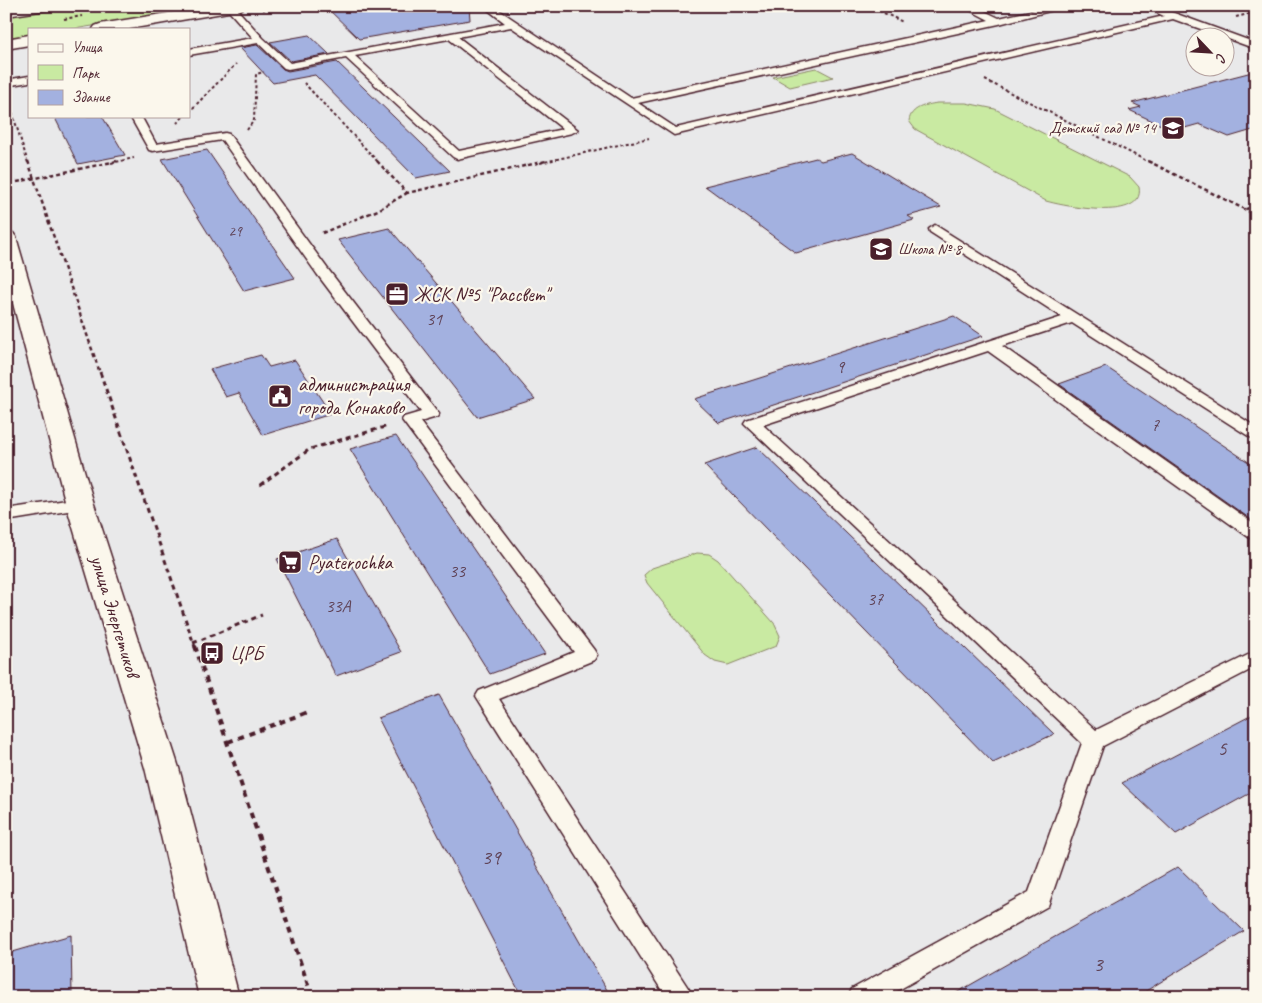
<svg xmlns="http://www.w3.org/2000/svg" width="1262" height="1003" font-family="Caveat,sans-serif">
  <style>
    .green { fill: #c9eaa2; stroke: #8a8466 }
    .building { fill: #a3b1e0; stroke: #4a1f2b }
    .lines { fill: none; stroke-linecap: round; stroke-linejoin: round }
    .service-casing { stroke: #4a1f2b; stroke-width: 3 }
    .tertiary-casing { stroke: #4a1f2b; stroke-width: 3 }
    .secondary-casing { stroke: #4a1f2b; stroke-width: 3 }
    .path-far3 { stroke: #4a1f2b; stroke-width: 2; stroke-dasharray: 3 2.5; stroke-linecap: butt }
    .path-far2 { stroke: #4a1f2b; stroke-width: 2.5; stroke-dasharray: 4 3; stroke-linecap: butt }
    .path-far1 { stroke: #4a1f2b; stroke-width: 3; stroke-dasharray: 5 4; stroke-linecap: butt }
    .path { stroke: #4a1f2b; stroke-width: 4; stroke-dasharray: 6 5; stroke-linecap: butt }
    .service { fill: #fbf7ec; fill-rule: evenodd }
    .tertiary { fill: #fbf7ec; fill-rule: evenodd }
    .secondary { fill: #fbf7ec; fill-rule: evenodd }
    .labels { text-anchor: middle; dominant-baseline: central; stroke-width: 4.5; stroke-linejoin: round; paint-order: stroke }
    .far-number-label { font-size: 15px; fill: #604458 }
    .far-poi-label { font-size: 16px; fill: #4a1f2b; stroke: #fbf7ec; text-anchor: end }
    .number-label { font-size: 18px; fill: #604458 }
    .poi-label { font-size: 20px; fill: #4a1f2b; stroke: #fbf7ec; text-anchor: start }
    .street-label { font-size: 20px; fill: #4a1f2b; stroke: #fbf7ec }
    .near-number-label { font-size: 21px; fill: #604458 }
  </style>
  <rect width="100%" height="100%" fill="#e9e9ea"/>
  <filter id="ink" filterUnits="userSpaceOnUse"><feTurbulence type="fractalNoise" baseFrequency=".02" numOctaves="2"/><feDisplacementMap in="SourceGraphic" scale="10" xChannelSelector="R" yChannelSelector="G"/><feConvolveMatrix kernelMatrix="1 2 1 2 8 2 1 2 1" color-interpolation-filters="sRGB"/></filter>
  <g filter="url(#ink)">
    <path class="green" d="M71 6H215L74 29H29V36L6 40V16Z
      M816 68 833 77 790 87 773 77Z
      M937 103H966L995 109 1130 177 1139 187C1146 223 1063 206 1046 201L915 129 909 121C911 107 926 105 937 103Z
      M697 553 709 554 718 560 774 623 780 636 776 646 728 665 715 662 705 655 647 583 644 575 652 568Z"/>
    <path class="building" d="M325 6H469L470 20 359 39Z
      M309 35 329 54 291 61 270 42Z
      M257 45 283 69 288 71 337 62 450 171 416 178 315 75 273 83 240 48Z
      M1256 71V129L1229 137 1199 124 1174 131 1129 110 1141 107 1132 103Z
      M54 116H102L125 155 78 164Z
      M207 150 270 242 295 278 244 291 162 159Z
      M852 153 941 207 908 216 914 220 796 253 705 186 816 158 821 161Z
      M389 228 535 399 477 417 338 240Z
      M954 316 983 336 719 423 694 399Z
      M261 355 269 367 295 360 331 414 263 435 239 393 226 397 210 369Z
      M1106 367 1256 467V523L1059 384Z
      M396 436 530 632 545 654 490 674 350 449Z
      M757 447 1054 734 993 763 704 465Z
      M337 539 401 652 336 676 277 559Z
      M439 695 611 997H522L378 718Z
      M1256 713V790L1176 834 1122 783Z
      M1178 867 1244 931 1136 997H949Z
      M71 935 72 997H6V954Z"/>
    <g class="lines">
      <g class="service-casing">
        <path id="service" d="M228 6H234L263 38 290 63 505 23 483 6H493L631 98 989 20 962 6H974L999 18 1051 6H1069L999 24 638 103 676 128 1164 16 1142 6H1155L1256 43V49L1173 19 674 135 511 27 458 37 578 130 572 133 457 159 453 157 346 58 288 69 284 68 258 43 189 55V49L253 38 228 10ZM449 39 563 129 459 151 355 56Z
          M29 76V82L6 86V80Z
          M130 116H141L156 144 225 133 229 134 327 268 439 414 437 417 420 422 594 650 597 655 594 660 499 699 694 997H666L476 696 479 691 574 652 402 420 404 417 421 412 317 274 222 140 153 151 149 150Z
          M935 225 1256 427V439L1250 437 1072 323 1002 346 1256 525V540L1250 538 988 351 763 425 1096 730 1256 651V667L1103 746 1048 906 886 997H848L852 989 1029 892 1082 743 744 423 746 420 1062 317 930 232 929 229Z
          M80 498 86 500 89 504 86 508 6 521V509Z"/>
      </g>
      <g class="tertiary-casing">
        <path id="tertiary" d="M15 6H54L47 10 6 16V8Z
          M212 6H247L240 10 129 29H93L95 26 100 24Z
          M29 35V45L6 49V39Z"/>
      </g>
      <g class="secondary-casing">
        <path id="secondary" d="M6 231 13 233 16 237 94 504 179 768 239 997H199L145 768 66 504 6 277Z"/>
      </g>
      <path class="path-far3" d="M869 6 903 22
        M262 10 284 6
        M1236 17 1256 12
        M64 19 82 16
        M985 80 1151 163
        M304 83 379 163
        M9 102 28 163
        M189 112 236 64
        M177 123 184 116
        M247 130 254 120 256 74 264 72
        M111 163 134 158
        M540 163 649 138"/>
      <path class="path-far2" d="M28 161 100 373
        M377 161 407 193 546 161
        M1148 161 1256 215
        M17 182 117 161
        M1246 209 1256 206
        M322 233 378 210 407 193"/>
      <path class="path-far1" d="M100 372 195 647
        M260 485 310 449 388 426
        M193 643 262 615"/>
      <path class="path" d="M195 646 312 997
        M228 742 310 711"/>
      <use href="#service" class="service"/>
      <use href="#tertiary" class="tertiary"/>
      <use href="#secondary" class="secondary"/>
    </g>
  </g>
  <defs>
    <g id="school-square" transform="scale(1.25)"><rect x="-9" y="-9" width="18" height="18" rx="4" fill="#4a1f2b" stroke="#fbf7ec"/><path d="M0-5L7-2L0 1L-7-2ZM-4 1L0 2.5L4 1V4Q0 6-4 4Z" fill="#fff"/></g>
    <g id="office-square" transform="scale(1.25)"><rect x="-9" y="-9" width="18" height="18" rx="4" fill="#4a1f2b" stroke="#fbf7ec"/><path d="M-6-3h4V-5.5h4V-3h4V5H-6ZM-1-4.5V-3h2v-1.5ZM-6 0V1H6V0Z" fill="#fff"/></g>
    <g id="civic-square" transform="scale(1.25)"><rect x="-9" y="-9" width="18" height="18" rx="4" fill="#4a1f2b" stroke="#fbf7ec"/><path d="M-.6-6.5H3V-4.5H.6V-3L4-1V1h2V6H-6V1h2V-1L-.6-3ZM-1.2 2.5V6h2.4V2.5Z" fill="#fff"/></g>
    <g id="supermarket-square" transform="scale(1.25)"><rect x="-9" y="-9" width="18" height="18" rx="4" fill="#4a1f2b" stroke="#fbf7ec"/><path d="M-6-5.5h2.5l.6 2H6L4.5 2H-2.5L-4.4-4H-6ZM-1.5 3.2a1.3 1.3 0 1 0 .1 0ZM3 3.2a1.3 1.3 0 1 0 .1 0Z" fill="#fff"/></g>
    <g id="bus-square" transform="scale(1.25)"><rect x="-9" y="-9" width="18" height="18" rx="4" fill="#4a1f2b" stroke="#fbf7ec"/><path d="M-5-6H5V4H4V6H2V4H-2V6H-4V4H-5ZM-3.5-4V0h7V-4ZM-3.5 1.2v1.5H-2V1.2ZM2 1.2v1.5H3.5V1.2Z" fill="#fff"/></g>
  </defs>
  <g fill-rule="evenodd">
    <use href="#school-square" x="1173" y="128"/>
    <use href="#school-square" x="881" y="249"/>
    <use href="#office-square" x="397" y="294"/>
    <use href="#civic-square" x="280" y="396"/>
    <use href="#supermarket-square" x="290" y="562"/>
    <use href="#bus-square" x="212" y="653"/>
  </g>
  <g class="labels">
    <g class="far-number-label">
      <text x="235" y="231">29</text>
    </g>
    <g class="far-poi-label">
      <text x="1156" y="128">Детский сад № 14</text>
      <text x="898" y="249" text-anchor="start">Школа № 8</text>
    </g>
    <g class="number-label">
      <text x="434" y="319">31</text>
      <text x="840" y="367">9</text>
      <text x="1155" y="425">7</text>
      <text x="457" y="571">33</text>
      <text x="875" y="599">37</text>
      <text x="338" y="606">33А</text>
    </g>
    <g class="poi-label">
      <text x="414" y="294">ЖСК №5 "Рассвет"</text>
      <text x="298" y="384">администрация<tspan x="298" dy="23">города Конаково</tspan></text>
      <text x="308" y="562">Pyaterochka</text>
      <text x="230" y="653">ЦРБ</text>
    </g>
    <g class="street-label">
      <text transform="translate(115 616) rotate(73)">улица Энергетиков</text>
    </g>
    <g class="near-number-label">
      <text x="1222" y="748">5</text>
      <text x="491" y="857">39</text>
      <text x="1098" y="964">3</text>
    </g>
  </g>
  <rect width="1262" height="1003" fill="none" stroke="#fbf7ec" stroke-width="25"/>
  <rect x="12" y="12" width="1237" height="978" fill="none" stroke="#4a1f2b" stroke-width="2" filter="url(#ink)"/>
  <rect x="28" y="28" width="162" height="90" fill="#fbf7ec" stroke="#b4a19f"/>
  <rect x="38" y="44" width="25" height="8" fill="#fbf7ec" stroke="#b4a19f"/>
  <text x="72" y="52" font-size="15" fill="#4a1f2b">Улица</text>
  <rect x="38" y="65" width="25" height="15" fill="#c9eaa2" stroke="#b4a19f"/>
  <text x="72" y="78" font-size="15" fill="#4a1f2b">Парк</text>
  <rect x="38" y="90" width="25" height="15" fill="#a3b1e0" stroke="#b4a19f"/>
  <text x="72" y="102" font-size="15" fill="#4a1f2b">Здание</text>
  <g transform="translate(1210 52) rotate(115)"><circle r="24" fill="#fbf7ec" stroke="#b4a19f"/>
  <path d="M0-4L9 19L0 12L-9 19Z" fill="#4a1f2b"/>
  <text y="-8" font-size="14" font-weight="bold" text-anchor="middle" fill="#4a1f2b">С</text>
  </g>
</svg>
